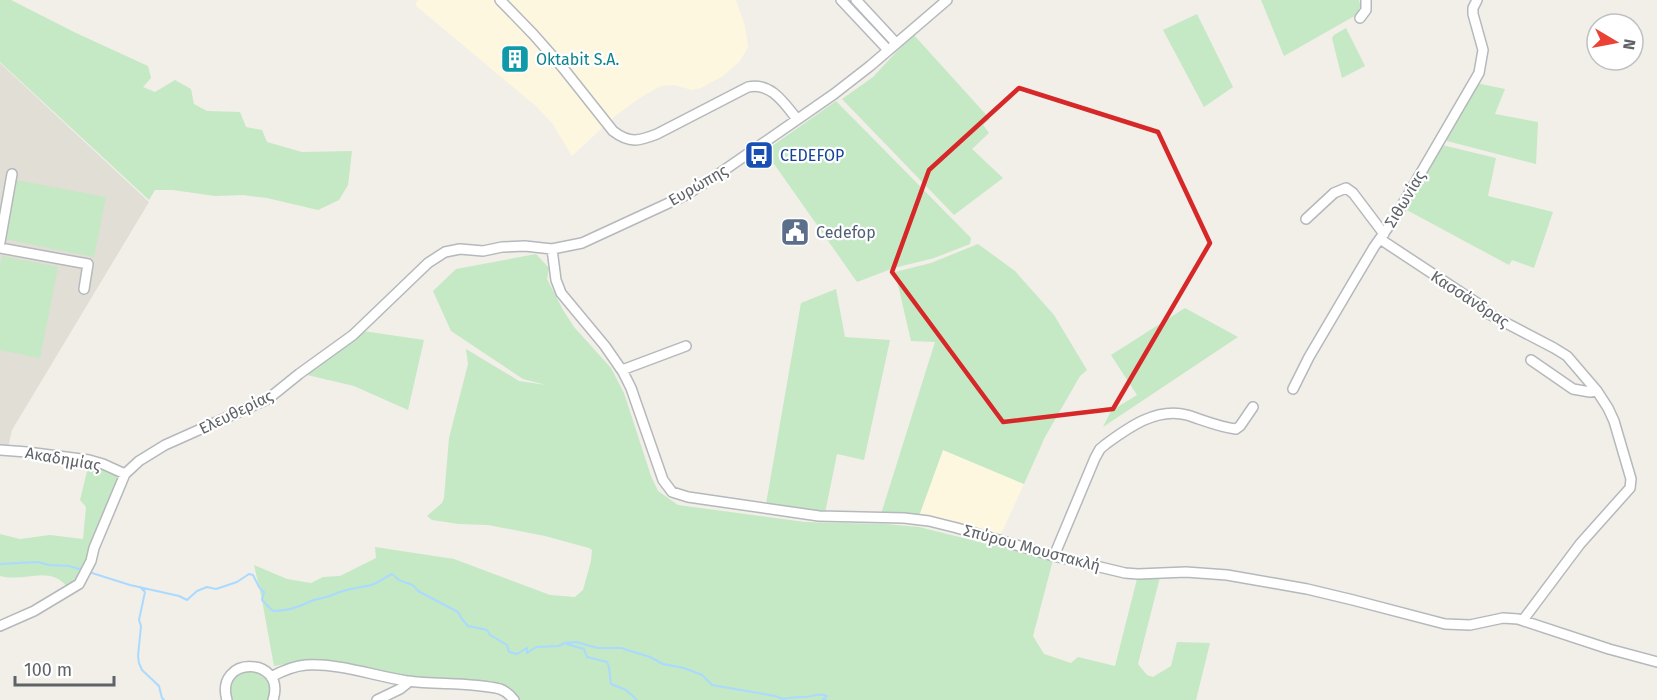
<svg xmlns="http://www.w3.org/2000/svg" width="1657" height="700" font-family="'Fira Sans',sans-serif">
  <style>
    .commercial { fill: #fef7e0 }
    .education { fill: #e1ded6 }
    .green { fill: #c5e8c5 }
    .lines { fill: none; stroke-linecap: round; stroke-linejoin: round }
    .stream { stroke: #aadaff; stroke-width: 2 }
    .minor-casing { stroke: #b5b8bc; stroke-width: 12 }
    .minor { stroke: #fff; stroke-width: 9 }
    .marked { fill: none; stroke: #d62828; stroke-width: 4.5; stroke-linejoin: round }
    .labels { text-anchor: middle; dominant-baseline: central; stroke-width: 4.5; stroke-linejoin: round; paint-order: stroke }
    .culture-label { font-size: 16px; fill: #0d838f; stroke: #fff; text-anchor: start }
    .transit-label { font-size: 16px; fill: #164399; stroke: #fff; text-anchor: start }
    .street-label { font-size: 16px; fill: #5f6368; stroke: #fff }
    .service-label { font-size: 16px; fill: #4e5e75; stroke: #fff; text-anchor: start }
  </style>
  <rect width="100%" height="100%" fill="#f1efe8"/>
  <path class="commercial" d="M418 0H736L745 26 748 47 740 61 723 76 701 88 692 90 674 85 661 86 641 97 615 116 572 156 552 123 537 107 415 5Z
    M943 450 1024 484 1000 536 919 516Z"/>
  <path class="education" d="M0 63 149 202 12 430 8 448H0Z"/>
  <path class="green" d="M0 0H11L76 33 148 66 151 78 143 87 155 92 175 80 191 89 194 104 207 111 240 112 246 127 262 130 267 142 302 152 352 151 348 185 339 200 318 210 267 198 243 195 215 196 173 190H155L149 200 0 62Z
    M1261 0H1359L1361 8 1358 14 1284 56Z
    M1197 14 1233 87 1204 107 1163 30Z
    M1346 28 1365 66 1342 78 1332 38 1334 35Z
    M913 34 990 119 983 125 989 133 972 149 1003 178 954 215 842 99 873 77Z
    M1476 83 1505 89 1495 114 1538 122 1536 164 1447 141 1445 136Z
    M836 101 971 238 970 244 934 258 894 268 857 282 765 151Z
    M1442 145 1496 158 1488 196 1553 212 1534 268 1512 260 1509 265 1403 208Z
    M16 180 106 197 94 257 4 239Z
    M978 244 1015 271 1054 315 1087 370 1080 376 1045 437 1024 484 943 450 919 516 881 514 935 342 911 341 895 272 931 263Z
    M536 254 549 268 547 279 563 310 574 327 611 368 624 393 651 476 658 491 678 505 805 522 885 524 919 527 1053 560 1033 636 1044 654 1071 663 1078 657 1115 666 1137 579 1160 577 1138 664 1147 675 1153 677 1171 666 1177 642 1210 643 1196 700H519L508 691 296 662 274 666 262 600 254 565 287 579 311 583 323 577 340 576 376 558 375 547 454 559 550 595 575 597 583 590 591 561 592 550 589 548 545 536 488 525 459 524 432 520 427 516 442 503 444 498 449 438 468 364 466 349 519 381 546 385 523 379 451 331 433 291 456 269Z
    M2 256 58 267 40 358 0 350V266Z
    M836 289 845 337 890 340 864 460 837 454 825 513 766 504 801 303Z
    M1185 308 1238 337 1103 427 1111 411 1137 395 1111 355Z
    M363 331 424 340 408 410 354 386 303 374Z
    M89 463 114 474 118 478V483L83 574 69 589C50 563 26 583 0 576V534L20 539 50 535 83 539 86 507 80 500Z
    M247 668C269 676 271 677 269 700H230L228 691 233 676Z"/>
  <g class="lines">
    <path class="stream" d="M0 564 38 562 49 565 69 566 82 570
      M92 573 130 585 179 596 187 600 197 591 207 587 216 589 237 582 249 574 253 575 259 587 264 592 262 600 273 611C286 611 297 608 309 602 317 598 327 598 335 594 346 588 360 588 371 585 379 583 385 577 392 574 395 576 397 579 399 580 408 585 411 581 418 591L458 612 462 619 468 626 487 630 490 635 507 645 509 652 517 654 527 648V653L536 647 558 646 565 643 576 642 598 648H621L650 657 663 664 684 668 702 675 712 685 775 696 783 699C792 697 794 697 802 697 811 698 817 692 827 696L823 699 826 700
      M140 587 145 592 139 620 141 626 138 656 139 663 142 670 159 686 162 698 164 700
      M567 644 584 649 587 657 607 662C611 670 609 676 611 684L626 690 637 700"/>
    <g class="minor-casing">
      <path id="minor" d="M500 0 533 34 563 68 613 131C630 144 639 141 657 134L748 87C771 82 784 103 797 119
        M841 0 888 50
        M856 0 896 43
        M1360 18 1366 10V0
        M1306 219 1334 193 1346 188 1353 193 1384 234
        M1380 239 1480 305 1487 313 1554 348 1567 356 1597 391 1608 408 1614 421 1631 479 1630 488 1580 544 1523 620
        M0 242 12 174
        M0 248 88 264 84 289
        M552 249 556 280 561 293 605 346 623 372 631 388 663 480 672 492 688 497 819 516 904 518 929 521 957 528 1054 556 1125 573 1138 574 1186 572 1227 575 1273 583 1307 589 1353 600 1445 624 1470 625 1503 618 1518 619 1609 649 1657 662
        M1531 360 1573 389 1590 392 1597 391
        M622 370 686 346
        M1293 389 1309 357 1352 284 1374 247 1394 219 1479 73 1483 50 1473 14V8L1477 0
        M0 450 27 452 89 460 103 464 125 474
        M1054 556 1095 458 1100 449 1106 444C1129 427 1157 407 1187 415 1203 420 1219 427 1236 429L1240 426 1253 407
        M0 626 34 611 79 584 91 561 94 548 125 474 139 461 165 445 268 399 299 374 353 335 428 263 445 252 460 249 483 251 502 247 525 246 552 249 582 243 686 195 723 171 834 94 870 66 947 0
        M271 677C282 671 293 666 306 665 340 663 374 676 407 681 438 685 469 682 500 689 506 691 510 695 514 700
        M227 700C214 655 287 656 273 700
        M377 700 400 689 410 681"/>
    </g>
    <use href="#minor" class="minor"/>
  </g>
  <path class="marked" d="M1019 88 1158 132 1210 243 1113 409 1003 422 892 272 929 170Z"/>
  <defs>
    <g id="building-square" transform="scale(1.5)"><rect x="-9" y="-9" width="18" height="18" rx="4" fill="#0f9aa8" stroke="#fff"/><path d="M-4-6H4V6H1V3H-1V6H-4ZM-2.5-4.3h1.7v1.8h-1.7ZM.8-4.3h1.7v1.8H.8ZM-2.5-1h1.7V.8h-1.7ZM.8-1h1.7V.8H.8Z" fill="#fff"/></g>
    <g id="bus-square" transform="scale(1.5)"><rect x="-9" y="-9" width="18" height="18" rx="4" fill="#1a4fb4" stroke="#fff"/><path d="M-5-6H5V4H4V6H2V4H-2V6H-4V4H-5ZM-3.5-4V0h7V-4ZM-3.5 1.2v1.5H-2V1.2ZM2 1.2v1.5H3.5V1.2Z" fill="#fff"/></g>
    <g id="civic-square" transform="scale(1.5)"><rect x="-9" y="-9" width="18" height="18" rx="4" fill="#5c6f8a" stroke="#fff"/><path d="M-.6-6.5H3V-4.5H.6V-3L4-1V1h2V6H-6V1h2V-1L-.6-3ZM-1.2 2.5V6h2.4V2.5Z" fill="#fff"/></g>
  </defs>
  <g fill-rule="evenodd">
    <use href="#building-square" x="515" y="59"/>
    <use href="#bus-square" x="759" y="155"/>
    <use href="#civic-square" x="795" y="232"/>
  </g>
  <g class="labels">
    <g class="culture-label">
      <text x="536" y="59">Oktabit S.A.</text>
    </g>
    <g class="transit-label">
      <text x="780" y="155">CEDEFOP</text>
    </g>
    <g class="street-label">
      <text transform="translate(698 185) rotate(-30)">Ευρώπης</text>
      <text transform="translate(1405 199) rotate(-59)">Σιθωνίας</text>
      <text transform="translate(1470 299) rotate(33)">Κασσάνδρας</text>
      <text transform="translate(236 412) rotate(-26)">Ελευθερίας</text>
      <text transform="translate(63 459) rotate(10)">Ακαδημίας</text>
      <text transform="translate(1032 548) rotate(15)">Σπύρου Μουστακλή</text>
    </g>
    <g class="service-label">
      <text x="816" y="232">Cedefop</text>
    </g>
  </g>
  <g transform="translate(1615 42) rotate(100)"><circle r="28" fill="#ffffff" stroke="#bfc1c3" stroke-width="1.5"/>
  <path d="M0-4.5L10 22L0 15L-10 22Z" fill="#ea4335"/>
  <text y="-9" font-size="16" font-weight="bold" text-anchor="middle" fill="#5f6368">N</text>
  </g>
  <path d="M15 676v9h99v-9" fill="none" stroke="#5f6368" stroke-width="3"/>
  <text x="24" y="676" font-size="18" fill="#5f6368" stroke="#ffffff" stroke-width="4.5" paint-order="stroke">100 m</text>
</svg>
